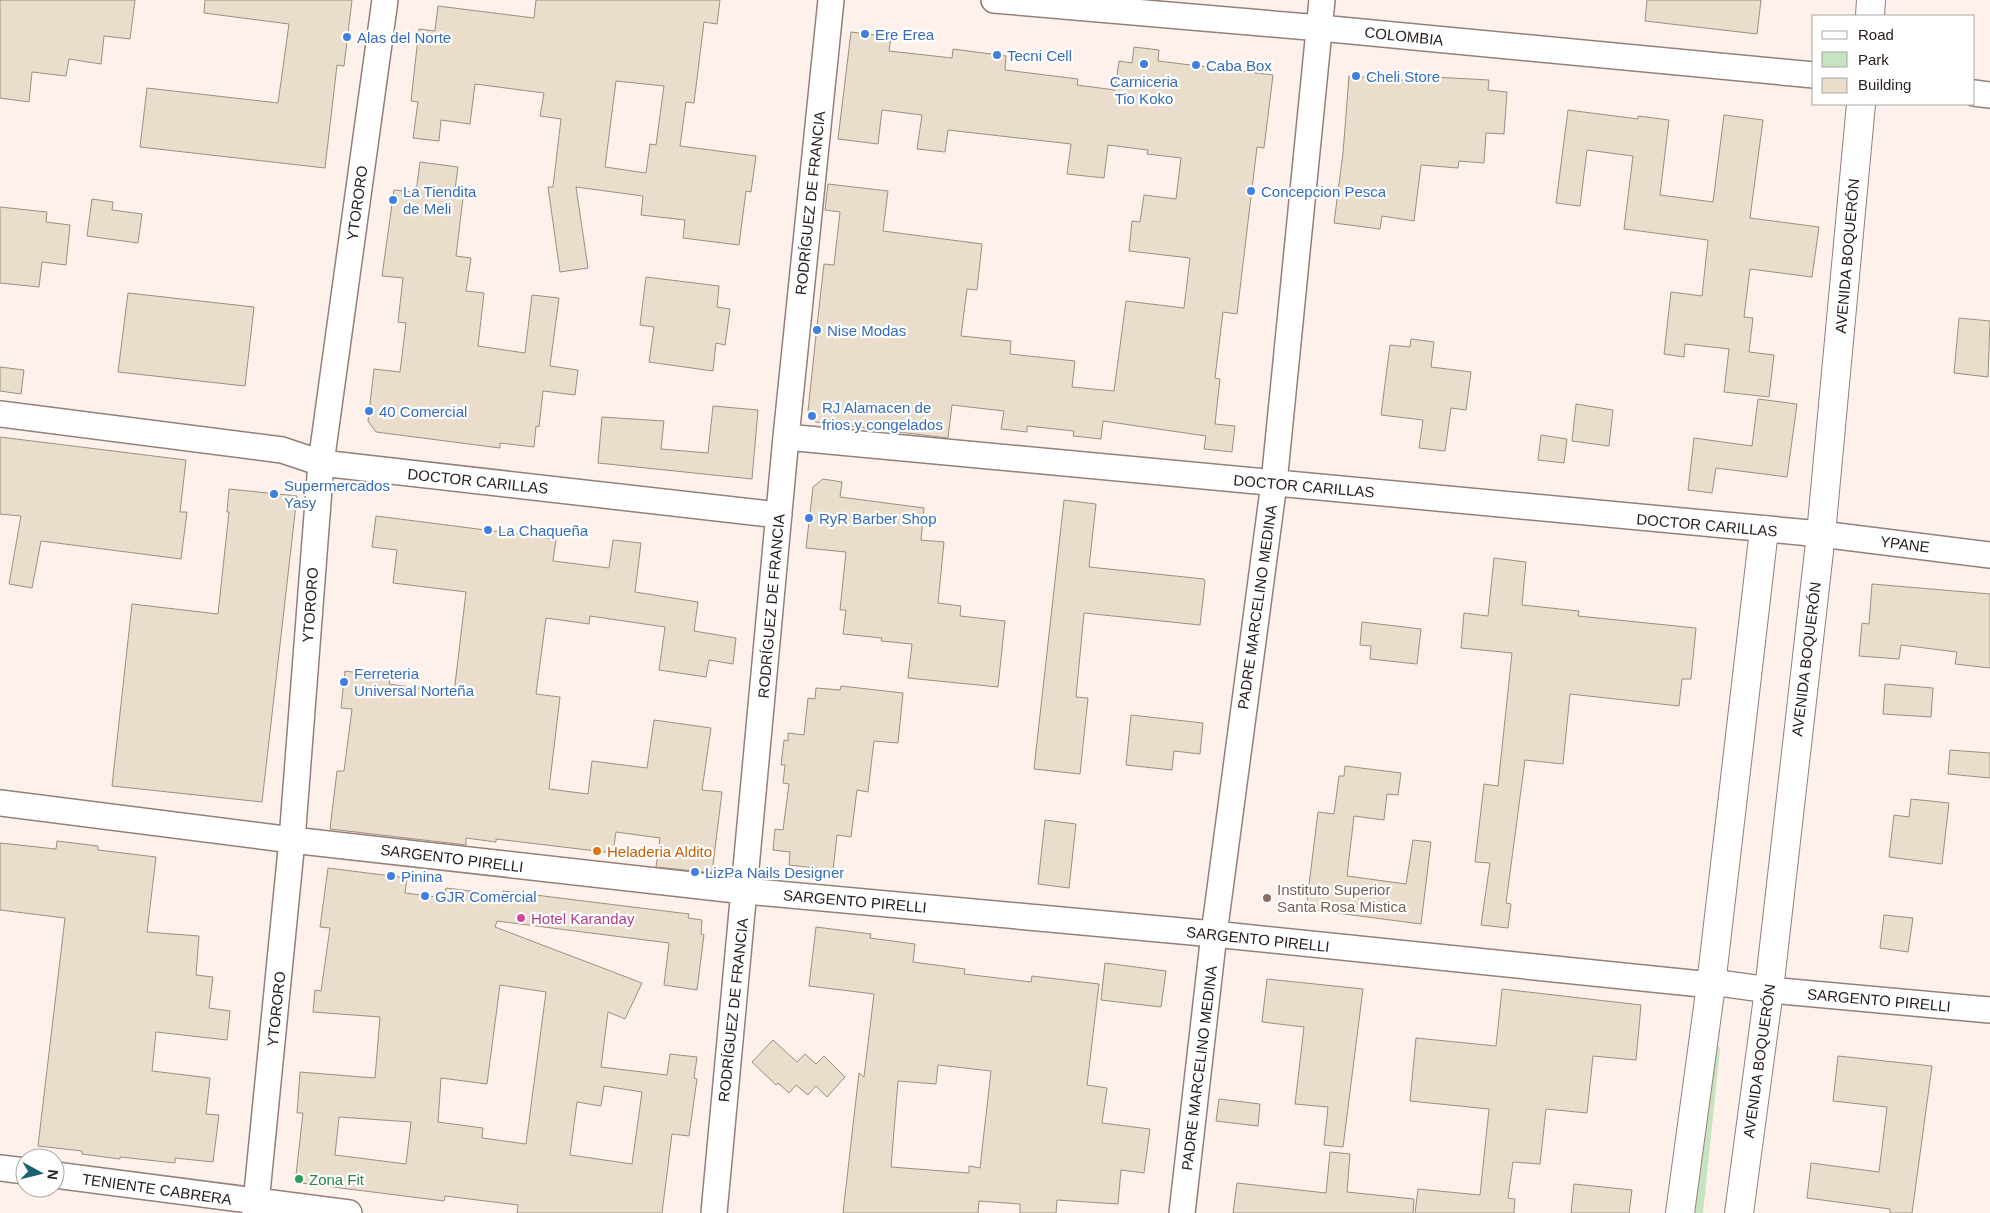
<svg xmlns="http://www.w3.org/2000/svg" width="1990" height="1213" font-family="Arial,sans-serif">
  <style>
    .green { fill: #c8e3bf }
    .building { fill: #ebddcb; stroke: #9d8f7e; fill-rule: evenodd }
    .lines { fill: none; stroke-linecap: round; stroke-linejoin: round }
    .street-casing { stroke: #957f77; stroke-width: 28 }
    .secondary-casing { stroke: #957f77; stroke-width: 30 }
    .street { stroke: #fff; stroke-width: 25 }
    .secondary { stroke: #fff; stroke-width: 28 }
    .shop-dot { fill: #3f7fe0; stroke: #fff; stroke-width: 2 }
    .food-dot { fill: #e8710a; stroke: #fff; stroke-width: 2 }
    .education-dot { fill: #8d6e63; stroke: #fff; stroke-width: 2 }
    .hotel-dot { fill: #d1479c; stroke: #fff; stroke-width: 2 }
    .leisure-dot { fill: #2e9e5b; stroke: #fff; stroke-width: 2 }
    .labels { text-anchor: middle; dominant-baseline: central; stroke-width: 4.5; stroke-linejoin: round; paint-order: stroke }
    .shop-label { font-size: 15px; fill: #366cbe; stroke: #fff; text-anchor: start }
    .street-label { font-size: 15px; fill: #29211d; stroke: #fff }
    .food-label { font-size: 15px; fill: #c56008; stroke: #fff; text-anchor: start }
    .education-label { font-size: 15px; fill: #785e54; stroke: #fff; text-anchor: start }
    .hotel-label { font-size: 15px; fill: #b23c85; stroke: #fff; text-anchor: start }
    .leisure-label { font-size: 15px; fill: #27864d; stroke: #fff; text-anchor: start }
  </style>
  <rect width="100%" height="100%" fill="#fef0ea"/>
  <path class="green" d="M1715 1040 1720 1049 1703 1213H1670L1688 1046 1691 1042Z"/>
  <path class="building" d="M0 0H135L130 39 104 36 101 64 69 59 66 76 32 72 29 102 0 98Z
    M205 0H352L344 66 337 65 325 168 140 147 147 88 278 103 289 24 204 13Z
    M536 0H720L717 24 704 22 694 103 686 102 680 146 756 156 751 192 746 191 739 245 683 238 685 220 641 215 643 196 576 187 588 268 560 272 548 187H553L561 119 540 116 544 93 475 84 470 124 441 120 439 141 413 138 418 102 411 101 419 29 435 31 438 6 534 18ZM616 81 664 86 656 145 650 144 646 173 605 167Z
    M1647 0H1761L1757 34 1645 21Z
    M851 32 891 37 889 51 952 58 953 49 1006 56 1005 70 1078 79 1077 85 1115 90 1119 61 1132 63 1134 47 1159 50 1158 61 1273 75 1264 148 1257 147 1237 314 1223 312 1215 378 1220 379 1215 424 1235 426 1232 452 1204 449 1206 436 1103 421 1101 439 1073 436 1074 431 1027 426V432L1001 429 1004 411 952 405 948 438 816 422 808 411 817 326 824 264 834 265 840 212 825 210 828 184 888 191 883 231 982 244 977 290 967 289 961 336 1011 341 1010 354 1075 361 1072 387 1114 391 1126 301 1184 308 1190 258 1129 251 1132 221 1140 222 1144 195 1176 199 1181 158 1147 154 1148 150 1108 145 1104 178 1067 174 1071 144 948 130 945 152 917 149 922 115 882 110 878 144 838 139Z
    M1349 76 1415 81V76L1489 80 1488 90 1507 92 1504 134 1486 133 1484 163 1459 161 1458 168 1421 165 1414 221 1382 216 1380 229 1334 223 1343 153Z
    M1568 110 1638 119V116L1669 120 1660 195 1713 202 1724 115 1763 120 1750 218 1819 227 1812 277 1750 269 1744 317 1753 318 1749 352 1774 355 1769 397 1724 392 1729 349 1685 344 1684 357 1664 354 1671 292 1702 296 1708 240 1624 229 1633 156 1587 150 1580 206 1556 203Z
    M420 162 458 167 454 197 463 198 456 256 471 258 466 291 484 293 478 346 525 353 532 295 559 298 550 366 578 370 575 395 543 391 539 427 536 426 534 447 500 443V448L376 432 368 421 374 369 400 372 406 323 398 322 403 278 382 276 394 190 416 192Z
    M92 199 113 202 112 210 142 214 138 243 87 236Z
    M0 207 47 212 46 222 70 225 66 265 42 262 39 287 0 283Z
    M646 277 719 286 717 307 730 309 725 345 716 343 713 371 649 362 654 327 640 325Z
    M128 293 254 307 245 386 118 372Z
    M1959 318 1990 321 1988 377 1954 373Z
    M1411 339 1434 342 1431 367 1471 372 1466 410 1451 408 1445 451 1419 448 1423 420 1381 415 1390 345 1410 347Z
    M0 367 24 370 21 394 0 391Z
    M1758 399 1797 404 1787 477 1716 468 1712 493 1688 490 1694 438 1752 446Z
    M1576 404 1613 410 1609 446 1572 441Z
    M713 406 758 410 752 479 598 463 602 417 664 421 661 449 708 453Z
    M1541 435 1567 439 1564 463 1538 460Z
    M0 437 186 460 180 512H187L181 559 41 541 32 588 9 584 21 516 0 514Z
    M823 479 842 482 840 497 924 508 921 540 944 542 938 603 961 606 960 616 1005 621 998 687 908 678 912 644 881 641 882 638 843 634 846 610H840L846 552 806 548 813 487Z
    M229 489 297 496 262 802 112 786 132 604 218 614 229 512H227Z
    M1064 500 1096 504 1089 567 1204 579 1205 582 1200 625 1084 613 1076 697 1088 698 1080 774 1034 769Z
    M376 516 556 539 553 561 609 568 613 540 641 543 635 592 698 602 694 631 736 638 733 664 709 660 706 677 659 670 665 627 590 616 589 624 546 618 536 694 560 697 549 789 588 794 592 761 647 768 654 720 711 728 702 790 722 792 712 873 656 867 660 838 616 832 613 853 496 839V842L466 838V845L330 829 337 771H344L352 709 341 708 345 671 390 677 389 684 454 693 466 592 393 583 397 550 372 547Z
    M1494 558 1526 562 1522 605 1579 611 1578 616 1696 628 1691 679H1682L1679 706 1570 694 1563 764 1525 760 1506 903 1511 904 1508 928 1481 925 1490 863 1475 862 1484 784 1498 786 1512 653 1461 648 1464 613 1488 616Z
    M1872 584 1990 594V668L1955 664 1957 652 1901 645 1899 659 1859 656 1862 623 1869 624Z
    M1362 622 1421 629 1417 664 1370 659 1371 646 1360 645Z
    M1885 684 1933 688 1931 717 1883 714Z
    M841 686 903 693 898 743 874 741 868 792 857 790 851 837 837 835 833 870 789 865 790 852 773 850 775 829 783 830 789 784 783 783 785 765H781L784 740 788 741V733L804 735 808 698 815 699 816 688 840 690Z
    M1131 715 1203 723 1200 754 1174 751 1172 770 1126 765Z
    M1950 750 1990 753V778L1948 774Z
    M1345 766 1401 773 1398 795 1387 794 1384 820 1354 816 1347 876 1406 884 1413 840 1431 842 1421 924 1306 909 1318 812 1334 814 1339 776H1344Z
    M1911 799 1949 803 1942 864 1889 857 1894 815 1909 817Z
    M1045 820 1076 824 1069 888 1038 884Z
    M57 841 98 846V850L156 857 147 932 199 936 196 975 213 977 209 1008 230 1011 227 1040 156 1032 152 1071 210 1078 206 1114 219 1115 213 1162 175 1158V1163L120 1157V1159L82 1154V1151L38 1146 65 918 0 910V843L56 849Z
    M328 868 407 878 405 893 444 898 446 888 503 895V891L689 914 688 918 702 920 701 934 704 935 697 990 664 985 669 943 497 921 495 927 642 983 625 1019 608 1012 601 1067 667 1075 670 1054 697 1057 694 1078 697 1079 689 1136 672 1134 662 1213H517L518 1205 445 1196 444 1201 301 1183 296 1175 303 1113H297L300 1072 375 1078 380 1017 313 1012 315 990 321 991 330 928 320 927ZM500 985 546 992 526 1144 482 1138 483 1128 438 1122 441 1078 487 1084ZM604 1086 642 1092 632 1164 570 1155 577 1102 601 1106ZM339 1117 411 1122 406 1164 335 1155Z
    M1884 915 1913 918 1908 952 1880 948Z
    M816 927 871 934 870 938 915 944 913 962 965 969 964 974 1031 982 1032 976 1099 984 1087 1085 1107 1088 1102 1123 1150 1129 1144 1173 1121 1170 1118 1204 1057 1200 1056 1213H1020V1204L979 1201 978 1213H843L859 1073 864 1077 874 994 809 986ZM938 1065 991 1071 980 1168 969 1166V1173L891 1167 898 1081 936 1084Z
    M1105 963 1166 971 1161 1007 1101 1000Z
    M1267 979 1363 989 1343 1147 1324 1145 1328 1107 1295 1104 1304 1027 1262 1022Z
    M1502 989 1641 1005 1636 1060 1593 1056 1587 1113 1546 1109 1540 1164 1513 1162 1508 1198 1515 1199 1514 1213H1415L1418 1189 1480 1195 1489 1109 1410 1101 1416 1038 1496 1046Z
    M773 1040 797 1062 805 1054 816 1064 824 1056 845 1077 827 1097 816 1086 808 1095 796 1085 789 1093 778 1083 776 1085 752 1062Z
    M1838 1056 1932 1066 1912 1213H1890V1209L1807 1198 1811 1163 1879 1172 1887 1107 1833 1101Z
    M1219 1099 1260 1104 1258 1126 1216 1121Z
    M1330 1152 1350 1154 1347 1192 1414 1199 1413 1213H1233L1237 1183 1326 1193Z
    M1574 1184 1632 1190 1629 1213H1571Z"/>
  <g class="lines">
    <g class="street-casing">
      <path id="street" d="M994 0 1320 28 1814 75
        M1974 93 1990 95
        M0 414 282 450 321 463 779 515
        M786 437 1821 534 1990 555
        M0 803 292 840 745 891 1214 934 1711 985 1712 982 1769 990 1990 1010
        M0 1168 25 1171
        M55 1175 349 1213
        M255 1213 292 840 321 463 385 0
        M714 1213 786 437 831 0
        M1182 1213 1214 934 1274 483 1322 0"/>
    </g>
    <g class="secondary-casing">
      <path id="secondary" d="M1870 16 1871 0
        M1680 1213 1711 985 1764 530
        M1739 1213 1769 990 1821 534 1861 104"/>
    </g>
    <use href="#street" class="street"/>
    <use href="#secondary" class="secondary"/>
  </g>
  <g class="shop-dot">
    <circle cx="865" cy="34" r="5"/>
    <circle cx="347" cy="37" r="5"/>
    <circle cx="997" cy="55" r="5"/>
    <circle cx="1144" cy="64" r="5"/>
    <circle cx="1196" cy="65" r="5"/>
    <circle cx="1356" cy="76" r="5"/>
    <circle cx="1251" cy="191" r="5"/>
    <circle cx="393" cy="200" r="5"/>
    <circle cx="817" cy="330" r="5"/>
    <circle cx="369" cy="411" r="5"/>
    <circle cx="812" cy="416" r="5"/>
    <circle cx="274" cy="494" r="5"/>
    <circle cx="809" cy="518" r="5"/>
    <circle cx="488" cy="530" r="5"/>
    <circle cx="344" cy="682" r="5"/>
    <circle cx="695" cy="872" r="5"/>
    <circle cx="391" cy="876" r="5"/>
    <circle cx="425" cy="896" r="5"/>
  </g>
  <circle class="food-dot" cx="597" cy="851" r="5"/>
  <circle class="education-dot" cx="1267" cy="898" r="5"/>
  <circle class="hotel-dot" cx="521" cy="918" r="5"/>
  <circle class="leisure-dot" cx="299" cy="1179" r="5"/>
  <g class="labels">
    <g class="shop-label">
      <text x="875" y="34">Ere Erea</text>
      <text x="357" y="37">Alas del Norte</text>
      <text x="1007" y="55">Tecni Cell</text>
      <text x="1206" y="65">Caba Box</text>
      <text x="1366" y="76">Cheli Store</text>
      <text x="1144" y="81" text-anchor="middle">Carniceria<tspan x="1144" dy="17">Tio Koko</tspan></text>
      <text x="403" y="191">La Tiendita<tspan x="403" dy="17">de Meli</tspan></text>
      <text x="1261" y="191">Concepcion Pesca</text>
      <text x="827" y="330">Nise Modas</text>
      <text x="822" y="407">RJ Alamacen de<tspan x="822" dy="17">frios y congelados</tspan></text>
      <text x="379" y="411">40 Comercial</text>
      <text x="284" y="485">Supermercados<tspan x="284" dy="17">Yasy</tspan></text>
      <text x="819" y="518">RyR Barber Shop</text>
      <text x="498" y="530">La Chaqueña</text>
      <text x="354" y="673">Ferreteria<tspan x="354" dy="17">Universal Norteña</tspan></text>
      <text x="705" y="872">LizPa Nails Designer</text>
      <text x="401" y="876">Pinina</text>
      <text x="435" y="896">GJR Comercial</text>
    </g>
    <g class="street-label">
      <text transform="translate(1404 36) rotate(6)">COLOMBIA</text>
      <text transform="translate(357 203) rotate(-82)">YTORORO</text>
      <text transform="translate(810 203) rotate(-84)">RODRÍGUEZ DE FRANCIA</text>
      <text transform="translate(1847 256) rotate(-85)">AVENIDA BOQUERÓN</text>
      <text transform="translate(478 481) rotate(6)">DOCTOR CARILLAS</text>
      <text transform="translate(1304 486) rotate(5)">DOCTOR CARILLAS</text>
      <text transform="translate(1707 525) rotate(5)">DOCTOR CARILLAS</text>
      <text transform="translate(1905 544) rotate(7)">YPANE</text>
      <text transform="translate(310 605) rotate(-86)">YTORORO</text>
      <text transform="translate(771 606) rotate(-85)">RODRÍGUEZ DE FRANCIA</text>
      <text transform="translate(1257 607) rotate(-82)">PADRE MARCELINO MEDINA</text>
      <text transform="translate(1806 659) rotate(-83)">AVENIDA BOQUERÓN</text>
      <text transform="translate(452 858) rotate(7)">SARGENTO PIRELLI</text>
      <text transform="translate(855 901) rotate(5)">SARGENTO PIRELLI</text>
      <text transform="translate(1258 939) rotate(6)">SARGENTO PIRELLI</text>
      <text transform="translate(1879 1000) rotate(5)">SARGENTO PIRELLI</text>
      <text transform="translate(276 1009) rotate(-84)">YTORORO</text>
      <text transform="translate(733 1010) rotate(-84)">RODRÍGUEZ DE FRANCIA</text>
      <text transform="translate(1759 1061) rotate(-82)">AVENIDA BOQUERÓN</text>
      <text transform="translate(1199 1068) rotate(-83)">PADRE MARCELINO MEDINA</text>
      <text transform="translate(157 1189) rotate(8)">TENIENTE CABRERA</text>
    </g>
    <g class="food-label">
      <text x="607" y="851">Heladeria Aldito</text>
    </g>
    <g class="education-label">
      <text x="1277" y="889">Instituto Superior<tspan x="1277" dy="17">Santa Rosa Mistica</tspan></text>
    </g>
    <g class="hotel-label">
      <text x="531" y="918">Hotel Karanday</text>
    </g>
    <g class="leisure-label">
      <text x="309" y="1179">Zona Fit</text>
    </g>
  </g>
  <rect x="1812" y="15" width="162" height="90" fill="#ffffff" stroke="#a9a6a5"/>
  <rect x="1822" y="31" width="25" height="8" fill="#ffffff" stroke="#a9a6a5"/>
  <text x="1858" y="40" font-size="15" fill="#29211d">Road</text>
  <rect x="1822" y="52" width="25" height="15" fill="#c8e3bf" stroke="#a9a6a5"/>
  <text x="1858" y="65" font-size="15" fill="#29211d">Park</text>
  <rect x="1822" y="78" width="25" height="15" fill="#ebddcb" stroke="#a9a6a5"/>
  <text x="1858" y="90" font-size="15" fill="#29211d">Building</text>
  <g transform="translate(40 1173) rotate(97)"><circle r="24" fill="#ffffff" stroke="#a9a6a5"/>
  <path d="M0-4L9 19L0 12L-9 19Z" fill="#1b6372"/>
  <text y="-8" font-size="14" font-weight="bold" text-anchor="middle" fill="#29211d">N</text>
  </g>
</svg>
